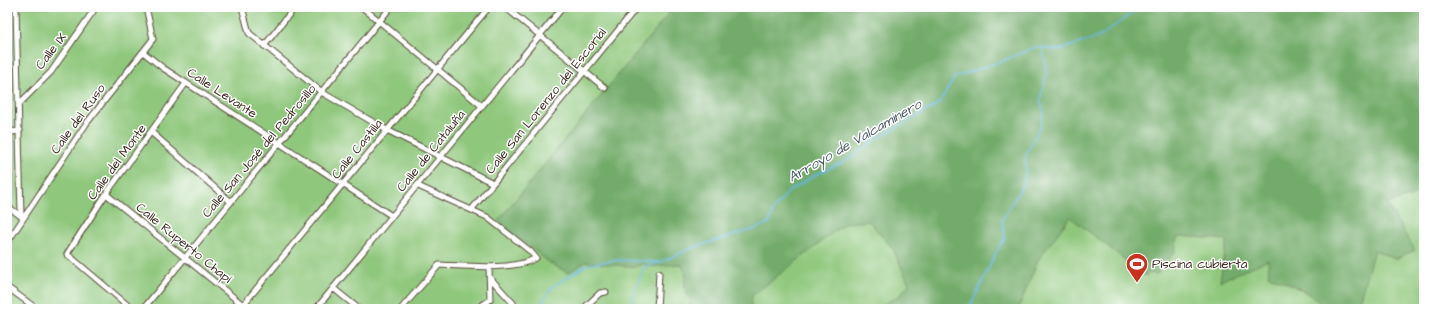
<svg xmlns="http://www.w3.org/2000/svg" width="1431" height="316" font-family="'Architects Daughter',sans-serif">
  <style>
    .green { fill: #8fc77b; stroke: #65784c }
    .forest { fill: #73ac6b; stroke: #576b44 }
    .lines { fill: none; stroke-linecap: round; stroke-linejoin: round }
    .stream { stroke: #66b7e1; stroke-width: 1.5 }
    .street-casing { stroke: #574537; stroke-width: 7 }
    .street { stroke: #fff; stroke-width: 5 }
    .labels { text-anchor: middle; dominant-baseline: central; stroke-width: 3; stroke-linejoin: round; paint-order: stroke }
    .street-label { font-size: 13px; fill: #3b2a1e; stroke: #fff }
    .poi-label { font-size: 13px; fill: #3b2a1e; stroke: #fff; text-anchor: start }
    .water-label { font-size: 14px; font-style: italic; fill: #4a5b62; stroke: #fff }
  </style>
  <rect width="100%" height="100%" fill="#fff"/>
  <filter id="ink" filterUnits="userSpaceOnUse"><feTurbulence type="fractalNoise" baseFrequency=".025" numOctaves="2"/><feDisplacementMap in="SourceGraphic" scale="8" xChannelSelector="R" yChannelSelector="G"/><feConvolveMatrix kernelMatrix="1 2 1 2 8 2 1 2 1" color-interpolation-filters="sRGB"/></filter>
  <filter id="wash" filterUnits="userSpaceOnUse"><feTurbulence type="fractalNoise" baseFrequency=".012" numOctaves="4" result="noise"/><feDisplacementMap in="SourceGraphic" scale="16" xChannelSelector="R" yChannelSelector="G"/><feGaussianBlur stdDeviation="0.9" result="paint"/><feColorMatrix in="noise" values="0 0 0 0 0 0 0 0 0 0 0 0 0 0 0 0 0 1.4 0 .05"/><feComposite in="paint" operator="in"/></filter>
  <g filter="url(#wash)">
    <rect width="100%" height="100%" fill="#f3e0c5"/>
    <path class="green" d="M7 7H1424V309H7Z"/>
    <path class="forest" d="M674 7H1424V192L1387 204 1415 250 1395 259 1374 250 1357 309H1328C1308 292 1293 284 1269 276L1268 260 1220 281 1227 240 1181 236 1177 238 1175 251 1157 274 1148 273 1146 276 1070 217 1038 260 1018 309H876L900 295 909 284 893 249 869 221 845 223 752 296 751 309H688L691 302 684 288 686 274 681 264 646 267V263L634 267 586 262 568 273 550 263 498 221Z"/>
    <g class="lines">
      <path class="stream" d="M538 309 551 288 586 265 617 260 659 262
        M630 309 635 288 640 279 644 267 661 262 694 247 755 229 770 222 773 210 789 191 817 174 846 161 876 139 939 104 955 77 1005 60 1036 47 1059 50 1101 36 1140 7H1146
        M968 309C983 286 989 261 1005 238L1002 220 1022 186 1026 172 1025 157 1040 127 1044 110 1040 101 1046 75 1043 48"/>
    </g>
  </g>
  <g filter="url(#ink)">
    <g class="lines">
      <g class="street-casing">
        <path id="street" d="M16 7 21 215
          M242 7 249 33 323 93 385 129 493 183
          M362 7 482 106
          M505 7 605 88
          M264 46 295 7
          M143 52 163 68 392 216
          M20 103 51 72 96 7
          M7 128 14 132 20 130
          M151 132 231 202
          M106 194 248 309
          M7 206 22 217
          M472 209 637 7
          M7 243 86 124 153 39 146 7
          M490 278 513 303
          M7 287 37 309
          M333 288 359 309
          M243 305 489 7
          M132 309 67 254 106 194 186 83
          M143 309 391 7
          M316 309 563 7
          M401 309 439 265C465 266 514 271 536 258L530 251 487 217 418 186
          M476 309 490 300 489 267
          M583 309 600 293 606 292
          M657 309 659 273"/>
      </g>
      <use href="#street" class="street"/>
    </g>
  </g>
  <defs>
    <g id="stadium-pin" transform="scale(1.15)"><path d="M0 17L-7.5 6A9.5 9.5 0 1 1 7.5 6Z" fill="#c8321e" stroke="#fff"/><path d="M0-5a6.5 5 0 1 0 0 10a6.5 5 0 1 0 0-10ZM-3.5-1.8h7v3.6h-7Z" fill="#fff"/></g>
  </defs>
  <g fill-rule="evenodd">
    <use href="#stadium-pin" x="1137" y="264"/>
  </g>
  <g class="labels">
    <g class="street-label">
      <text transform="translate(51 51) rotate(-53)">Calle IX</text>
      <text transform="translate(222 93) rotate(33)">Calle Levante</text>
      <text transform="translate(546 101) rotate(-51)">Calle San Lorenzo del Escorial</text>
      <text transform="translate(78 119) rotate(-54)">Calle del Ruso</text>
      <text transform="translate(357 149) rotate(-51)">Calle Castilla</text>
      <text transform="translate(259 151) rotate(-50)">Calle San José del Pedrosillo</text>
      <text transform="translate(431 151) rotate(-51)">Calle de Cataluña</text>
      <text transform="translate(117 162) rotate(-54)">Calle del Monte</text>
      <text transform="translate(184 243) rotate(39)">Calle Ruperto Chapí</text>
    </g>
    <g class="poi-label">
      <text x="1152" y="264">Piscina cubierta</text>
    </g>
    <g class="water-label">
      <text transform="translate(855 141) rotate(-30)">Arroyo de Valcaminero</text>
    </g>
  </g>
  <rect width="1431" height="316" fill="none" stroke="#fff" stroke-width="24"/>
</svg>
